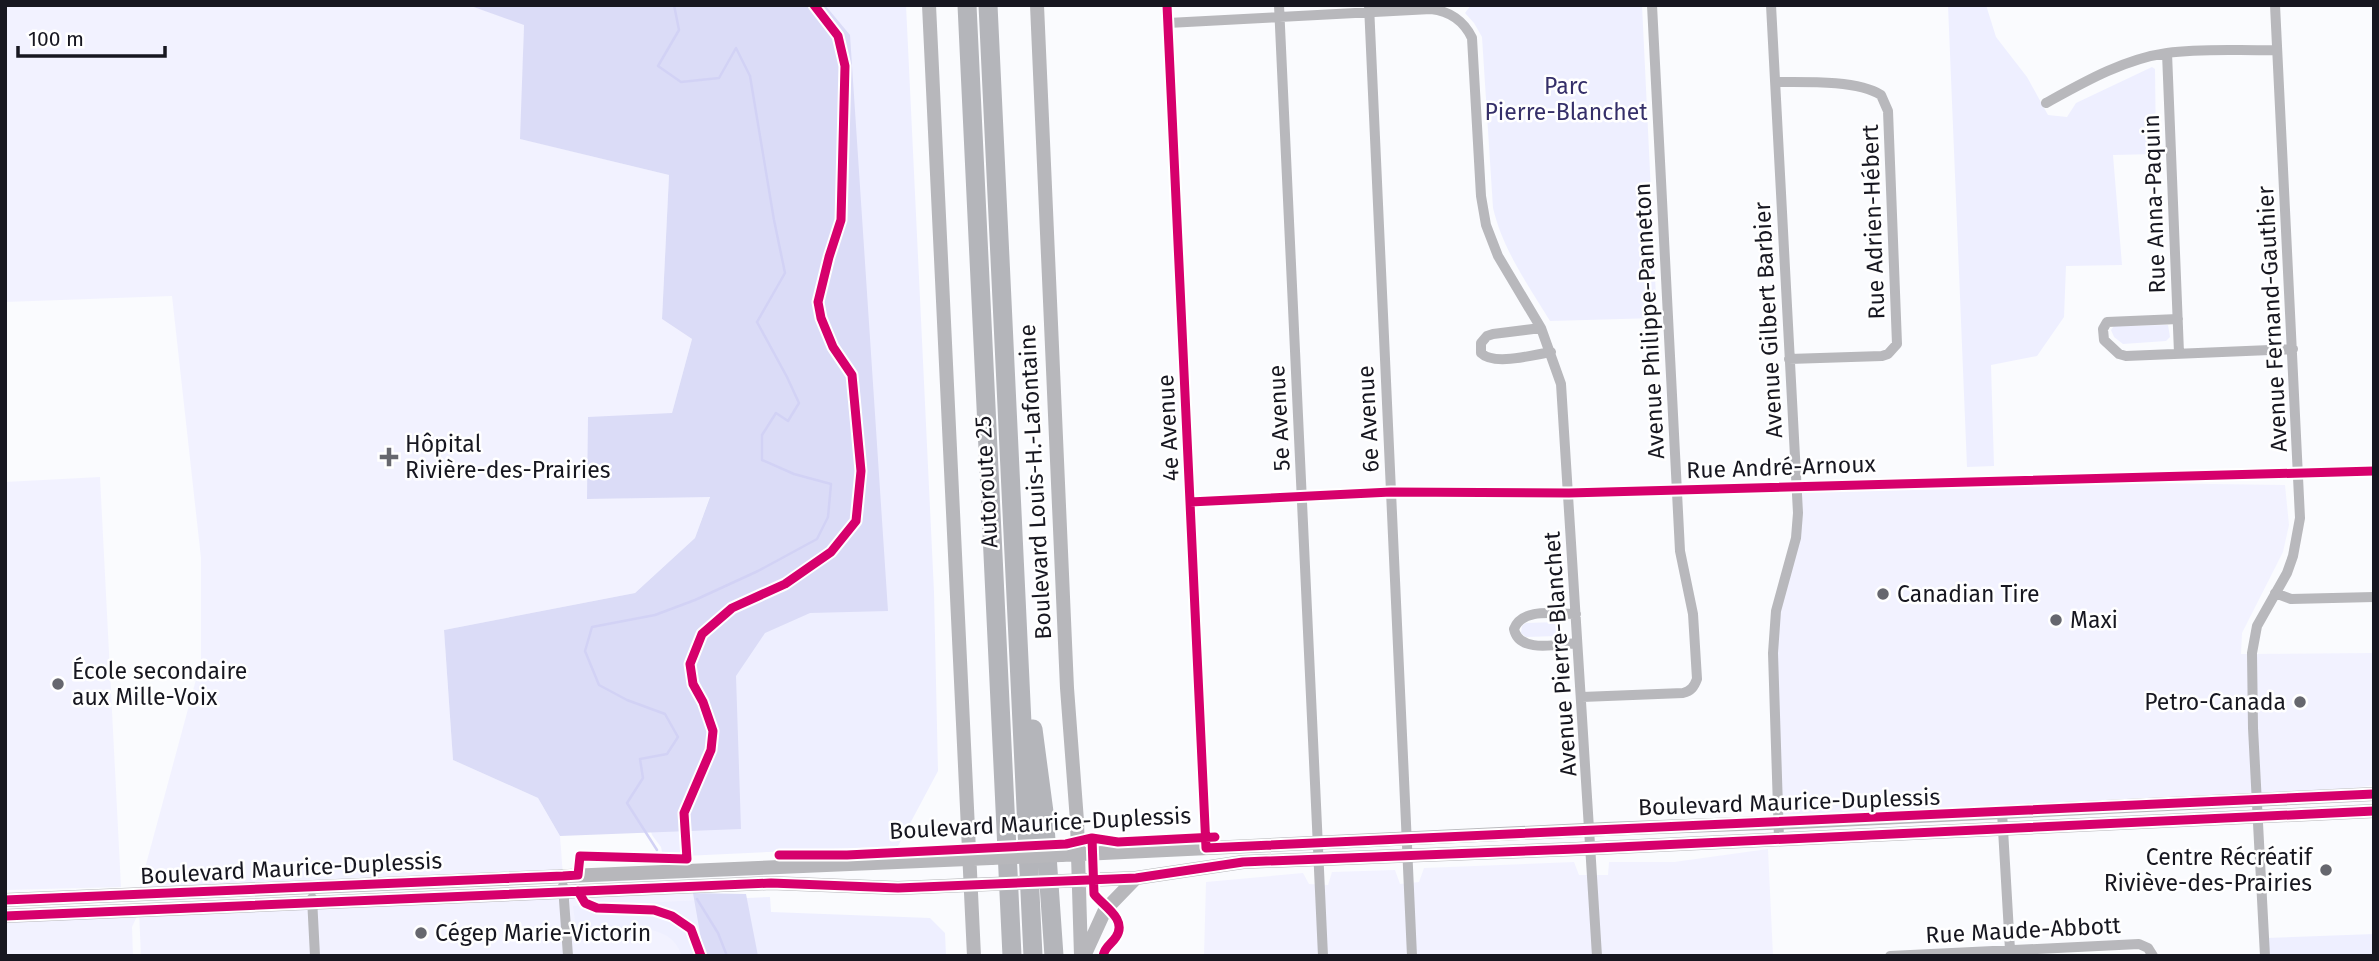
<svg xmlns="http://www.w3.org/2000/svg" width="2379" height="961" font-family="'Fira Sans',sans-serif">
  <style>
    .built { fill: #f2f2ff }
    .green { fill: #eeefff }
    .forest { fill: #dbdcf7 }
    .lines { fill: none; stroke-linecap: round; stroke-linejoin: round }
    .stream { stroke: #d2d2f5; stroke-width: 2.5 }
    .street { stroke: #b8b8bc; stroke-width: 10 }
    .secondary { stroke: #b7b7bb; stroke-width: 14 }
    .highway { stroke: #b4b5ba; stroke-width: 19 }
    .secondary-bridge { stroke: #b7b7bb; stroke-width: 14 }
    .cycleway-casing { stroke: #fff; stroke-width: 13 }
    .cycleway { stroke: #d6006c; stroke-width: 9 }
    .poi-dot { fill: #66676e; stroke: #fff; stroke-width: 2.5 }
    .labels { text-anchor: middle; dominant-baseline: central; stroke-width: 5; stroke-linejoin: round; paint-order: stroke }
    .park-label { font-size: 23px; fill: #352f69; stroke: #fff }
    .street-label { font-size: 23px; fill: #171720; stroke: #fff }
    .poi-label { font-size: 23px; fill: #171720; stroke: #fff; text-anchor: start }
  </style>
  <rect width="100%" height="100%" fill="#fafbfe"/>
  <path class="built" d="M5 5H468L524 24 521 139 669 175 662 319 692 339 672 413 587 499 710 496 695 538 635 593 444 630 453 760 538 798 560 836 563 876 138 894 201 661V558L172 296 5 302Z
    M100 477 121 887 5 890V482Z
    M1987 481 2285 485 2289 525 2283 552 2242 633 2241 654 2374 653V785L2353 788 1779 823 1773 653 1790 562 1796 485Z
    M1768 849 1773 956H1204L1206 882 1303 873 1309 884 1328 885 1332 872 1395 870 1400 884 1419 882 1424 868 1574 862 1579 875H1608L1609 862H1674Z
    M695 889 706 956H141L139 912 132 927 133 956H5V916Z"/>
  <path class="green" d="M777 5H906L934 592 938 771 898 846 663 857 661 847 652 835 648 820 699 596Z
    M1471 5H1642L1657 318 1550 321C1528 285 1503 250 1493 208L1482 37 1474 23 1465 13Z
    M1948 5H1986L1996 37 2027 77 2048 115 2067 117 2076 103 2152 67 2155 69 2156 154 2113 155 2122 265 2066 266 2064 317 2037 356 1991 365 1994 466 1967 467Z
    M2168 325 2170 337 2166 341 2123 344 2114 337 2111 330 2114 326Z
    M1558 622 1560 624 1561 634 1557 636 1526 637 1521 633 1522 626 1526 623Z
    M770 897 771 912 930 918 945 933 946 956H682C670 918 618 929 589 931L576 927 573 906Z
    M2374 934V956H2267L2266 938Z"/>
  <path class="forest" d="M468 5H825L850 35 888 611 810 613 765 633 736 676 741 829 560 836 538 798 453 760 444 630 635 593 695 538 710 497 587 499 588 417 672 413 692 339 662 319 669 175 520 139 524 25Z
    M693 893 746 894 758 956H704Z"/>
  <g class="lines">
    <path class="stream" d="M657 850 627 803 643 778 640 759 667 754 678 737 665 714 627 700 599 685 585 651 592 627 655 615 695 600 758 571 817 539 828 517 831 484 794 474 762 460V435L776 413 788 421 799 403 787 377 757 322 785 273 774 220 750 76 736 48 719 78 681 82 658 66 679 30 674 5
      M697 899 718 933 727 956"/>
    <path class="street" d="M1167 5 1206 848
      M1279 5 1323 956
      M1369 5 1412 956
      M1771 5 1798 513 1796 538 1776 611 1773 653 1779 839
      M1168 23 1431 9C1449 11 1464 21 1472 38L1481 196 1486 225 1498 256 1541 328 1561 384 1597 956
      M2167 53 2179 353
      M1776 82C1804 82 1857 80 1881 95L1888 111 1897 344 1888 354 1882 356 1789 359
      M2046 103C2084 82 2124 59 2167 53 2203 48 2240 51 2277 50
      M2178 319 2107 322 2103 329 2104 340 2119 354 2126 356 2293 349
      M1541 328 1493 334 1487 336 1481 343V353C1494 366 1532 355 1551 352
      M1190 502 1391 492 1569 493 2374 471
      M2275 593 2291 599 2374 597
      M1576 614C1556 614 1522 607 1514 629 1519 654 1558 644 1577 643
      M1582 697 1683 693C1691 691 1694 687 1697 679L1693 614 1680 551 1652 5
      M2002 812 2010 950
      M563 886 568 956
      M312 898 315 956
      M1890 956 2139 944 2148 948 2153 956
      M2265 956 2253 728 2252 653 2257 626 2287 573 2293 556 2300 518 2275 5"/>
    <path class="secondary" d="M929 5 974 956
      M1037 5 1067 688 1077 821 1081 956
      M1061 855 1606 829 1796 822 2374 794
      M1063 881 1136 878 1243 862 1576 849 2374 811
      M5 900 991 858
      M5 916 771 883 898 888 992 884
      M1084 956 1105 910 1136 878"/>
    <path class="highway" d="M967 5 1012 956
      M988 5 1033 956
      M1033 729 1044 812 1054 956"/>
    <path class="secondary-bridge" d="M991 858 1061 855
      M992 884 1063 881"/>
    <g class="cycleway-casing">
      <path id="cycleway" d="M1167 5 1206 848 2374 794
        M1190 502 1391 492 1569 493 2374 471
        M1092 838 1094 894C1103 906 1128 919 1116 937 1111 945 1105 946 1103 956
        M779 855H847L1066 844 1092 838 1118 842 1215 837
        M578 891 585 903 597 908 654 910 672 916 691 929 701 956
        M5 900 563 876 578 875 580 856 687 859 684 813 711 750 713 731 703 702 693 684 690 664 702 634 732 608 785 584 831 552 856 521 861 471 852 375 833 347 821 318 818 302 829 257 841 220 845 66 838 36 814 5
        M5 916 771 883 898 888 1136 878 1243 862 1576 849 2374 811"/>
    </g>
    <use href="#cycleway" class="cycleway"/>
  </g>
  <g class="poi-dot">
    <path d="M385.5 446.5h7v7h7v7h-7v7h-7v-7h-7v-7h7z"/>
    <circle cx="1883" cy="594" r="7"/>
    <circle cx="2056" cy="620" r="7"/>
    <circle cx="58" cy="684" r="7"/>
    <circle cx="2300" cy="702" r="7"/>
    <circle cx="2326" cy="870" r="7"/>
    <circle cx="421" cy="933" r="7"/>
  </g>
  <g class="labels">
    <g class="park-label">
      <text x="1566" y="86">Parc<tspan x="1566" dy="26">Pierre-Blanchet</tspan></text>
    </g>
    <g class="street-label">
      <text transform="translate(2154 204) rotate(-92)">Rue Anna-Paquin</text>
      <text transform="translate(1873 222) rotate(-92)">Rue Adrien-Hébert</text>
      <text transform="translate(2272 319) rotate(-93)">Avenue Fernand-Gauthier</text>
      <text transform="translate(1768 320) rotate(-93)">Avenue Gilbert Barbier</text>
      <text transform="translate(1649 321) rotate(-93)">Avenue Philippe-Panneton</text>
      <text transform="translate(1279 418) rotate(-93)">5e Avenue</text>
      <text transform="translate(1368 419) rotate(-93)">6e Avenue</text>
      <text transform="translate(1168 428) rotate(-93)">4e Avenue</text>
      <text transform="translate(1781 467) rotate(-2)">Rue André-Arnoux</text>
      <text transform="translate(986 482) rotate(-93)">Autoroute 25</text>
      <text transform="translate(1035 482) rotate(-93)">Boulevard Louis-H.-Lafontaine</text>
      <text transform="translate(1560 654) rotate(-94)">Avenue Pierre-Blanchet</text>
      <text transform="translate(1789 802) rotate(-2)">Boulevard Maurice-Duplessis</text>
      <text transform="translate(1040 823) rotate(-3)">Boulevard Maurice-Duplessis</text>
      <text transform="translate(291 868) rotate(-3)">Boulevard Maurice-Duplessis</text>
      <text transform="translate(2023 930) rotate(-3)">Rue Maude-Abbott</text>
    </g>
    <g class="poi-label">
      <text x="405" y="444">Hôpital<tspan x="405" dy="26">Rivière-des-Prairies</tspan></text>
      <text x="1897" y="594">Canadian Tire</text>
      <text x="2070" y="620">Maxi</text>
      <text x="72" y="671">École secondaire<tspan x="72" dy="26">aux Mille-Voix</tspan></text>
      <text x="2286" y="702" text-anchor="end">Petro-Canada</text>
      <text x="2312" y="857" text-anchor="end">Centre Récréatif<tspan x="2312" dy="26">Riviève-des-Prairies</tspan></text>
      <text x="435" y="933">Cégep Marie-Victorin</text>
    </g>
  </g>
  <rect width="2379" height="961" fill="none" stroke="#171720" stroke-width="14"/>
  <path d="M18 46v10h147v-10" fill="none" stroke="#171720" stroke-width="3.5"/>
  <text x="28" y="46" font-size="21" fill="#171720" stroke="#ffffff" stroke-width="5" paint-order="stroke">100 m</text>
</svg>
